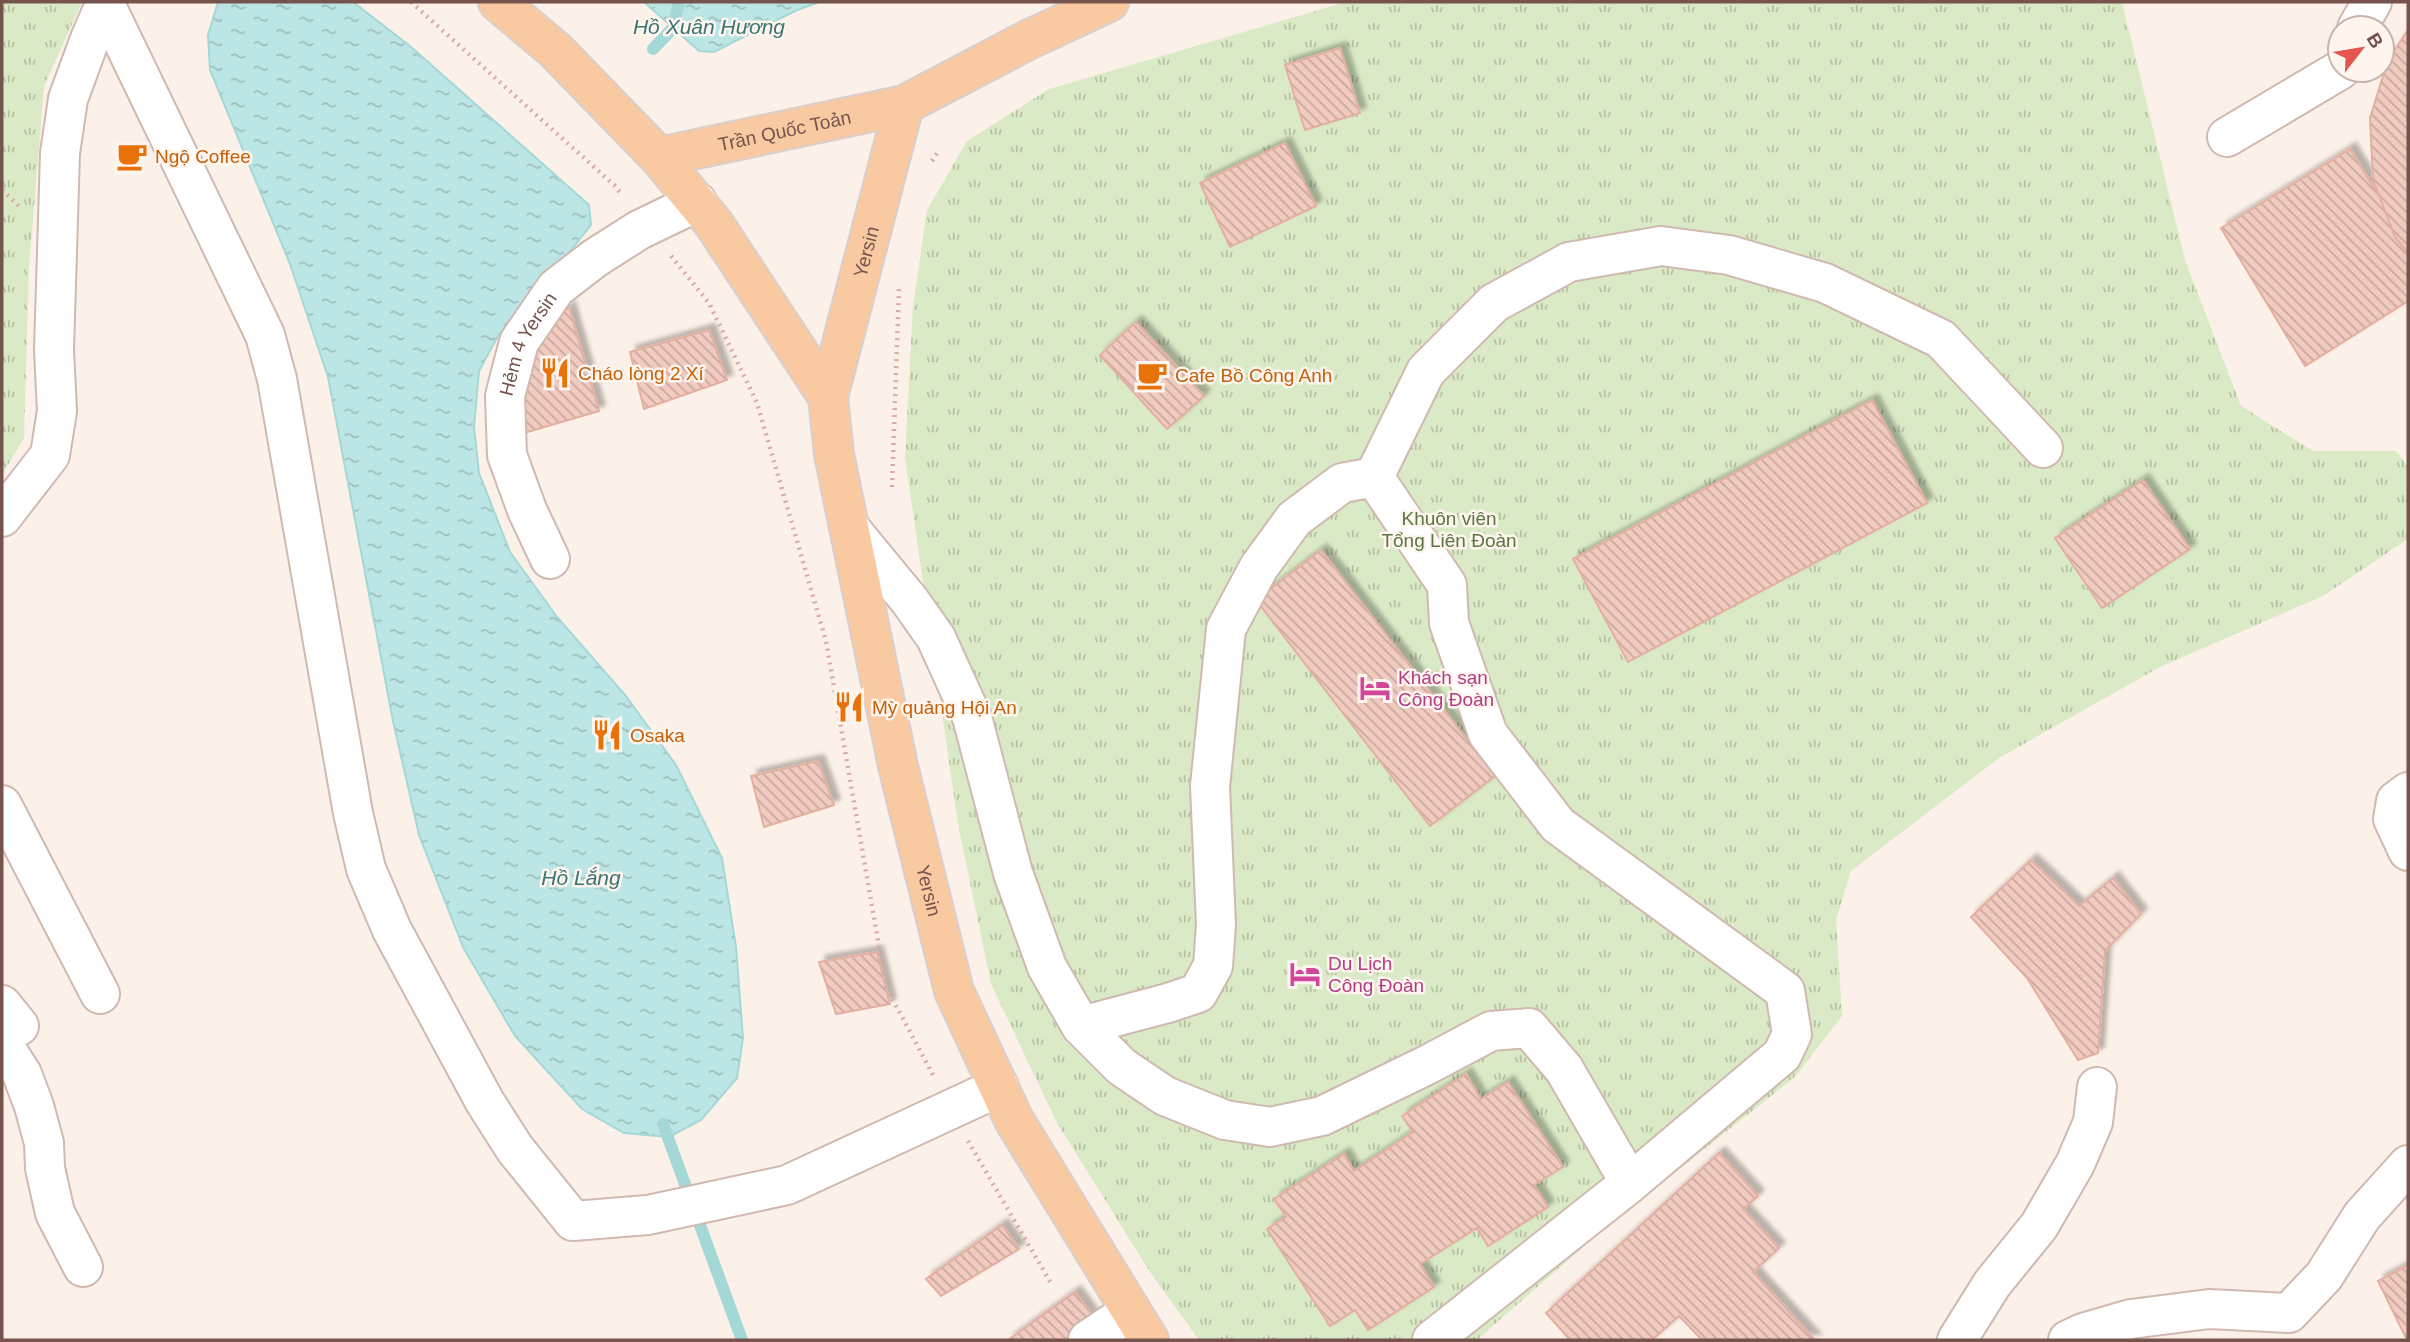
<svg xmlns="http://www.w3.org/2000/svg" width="2410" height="1342" font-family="Helvetica,sans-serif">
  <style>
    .grass { fill: url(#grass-tufts) }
    .water { fill: url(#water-ripples); stroke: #a3d8d6; stroke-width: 2 }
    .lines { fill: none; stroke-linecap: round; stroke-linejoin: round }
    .stream { stroke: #a3d8d6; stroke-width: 12 }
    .building { fill: url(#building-back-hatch); stroke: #e4aea0; stroke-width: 2; filter: url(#shadow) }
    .minor-casing { stroke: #d0b9b0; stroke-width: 42 }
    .major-casing { stroke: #d9cfcd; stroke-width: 42 }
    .path { stroke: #d7ada3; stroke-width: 4.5; stroke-dasharray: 2 5; stroke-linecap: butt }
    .minor { stroke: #fff; stroke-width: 38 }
    .major { stroke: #f9c9a2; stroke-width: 38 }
    .labels { text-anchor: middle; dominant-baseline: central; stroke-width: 5; stroke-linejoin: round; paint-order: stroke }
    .street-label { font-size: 19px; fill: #76534c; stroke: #fff5ef }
    .food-label { font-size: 19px; fill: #c56008; stroke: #fff5ef; text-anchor: start }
    .park-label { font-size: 19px; fill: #5a7641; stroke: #fff5ef }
    .hotel-label { font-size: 19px; fill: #b23c85; stroke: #fff5ef; text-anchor: start }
    .water-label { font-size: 21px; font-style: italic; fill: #3c7473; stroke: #fff5ef }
  </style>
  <defs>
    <pattern id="grass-tufts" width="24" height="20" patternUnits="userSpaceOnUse" patternTransform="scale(1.75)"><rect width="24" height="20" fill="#dbeac6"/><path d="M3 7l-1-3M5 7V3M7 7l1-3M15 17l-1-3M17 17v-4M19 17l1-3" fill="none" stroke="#b6c0a3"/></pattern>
    <pattern id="water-ripples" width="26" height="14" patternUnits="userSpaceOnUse" patternTransform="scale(1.75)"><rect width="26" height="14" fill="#bce6e5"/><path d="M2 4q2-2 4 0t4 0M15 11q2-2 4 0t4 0" fill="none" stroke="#9dbdbc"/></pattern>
    <pattern id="building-back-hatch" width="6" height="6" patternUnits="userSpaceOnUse" patternTransform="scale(1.75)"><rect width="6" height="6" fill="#f1cbc0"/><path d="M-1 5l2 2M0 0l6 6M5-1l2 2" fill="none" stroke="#c8a79e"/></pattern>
    <filter id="shadow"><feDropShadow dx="6" dy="-6" stdDeviation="2" flood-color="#0004"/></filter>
  </defs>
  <rect width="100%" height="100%" fill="#fcf1e8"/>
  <path class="grass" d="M2 2H82L44 86 29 268 24 438 2 475Z
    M1346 2H2122L2185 260 2241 406 2313 451H2396L2408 467V539L2323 596 2160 667 1999 758 1851 871 1836 920 1842 1016 1795 1077 1599 1233 1477 1340H1199L1150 1272 1057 1123 991 984 958 824 905 457 913 306 927 210 967 141 1049 89Z"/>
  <path class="water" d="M218 2H353L410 46 589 205 591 225 534 296 499 334 479 371 474 427 479 473 510 552 557 617 626 696 676 765 722 858 736 947 743 1038 737 1078 701 1120 669 1137 624 1133 582 1109 515 1036 463 947 419 835 393 721 328 377 290 264 210 70 208 35Z
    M644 2H819L795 11 714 52 699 51Z"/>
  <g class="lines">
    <path class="stream" d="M653 49 673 28 679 2
      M663 1124 742 1340"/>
  </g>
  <path class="building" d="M2408 30V253L2395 237 2373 179 2370 118 2388 60Z
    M1340 48 1360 113 1305 130 1285 65Z
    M1285 143 1316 206 1230 247 1200 183Z
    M2350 149 2380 198 2395 237 2408 253V301L2305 366 2221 228Z
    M569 307 599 411 521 434 529 344Z
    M1136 322 1204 396 1167 429 1100 355Z
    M709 330 727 380 644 409 630 352Z
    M1872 400 1927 503 1628 662 1573 559Z
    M2143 480 2190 549 2102 608 2055 538Z
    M1321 550 1495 776 1430 826 1256 600Z
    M818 761 834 805 764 827 751 776Z
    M2031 860 2079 906 2113 878 2141 914 2105 951 2098 1053 2078 1060 2027 978 1971 917Z
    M877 952 890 1004 836 1014 819 962Z
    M1466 1074 1481 1099 1508 1082 1563 1167 1534 1185 1548 1207 1488 1246 1477 1228 1420 1264 1434 1287 1368 1330 1355 1310 1330 1326 1267 1229 1286 1217 1274 1199 1344 1154 1354 1171 1413 1132 1402 1116Z
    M1719 1153 1758 1196 1743 1209 1779 1248 1753 1272 1815 1340H1702L1679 1316 1652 1340H1570L1546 1313Z
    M1002 1225 1019 1249 941 1296 926 1279Z
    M2408 1265V1340H2407L2378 1281Z
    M1075 1292 1096 1321 1067 1340H1008Z"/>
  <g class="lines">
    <g class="minor-casing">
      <g id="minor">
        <path d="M105 4 265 335 277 379 353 813 366 869 392 930 485 1102 515 1149 573 1221 648 1215 787 1185 999 1087"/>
        <path d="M2357 28 2372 2"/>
        <path d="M2227 137 2340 70"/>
        <path d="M1374 477 1426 371 1494 303 1569 262 1661 246 1729 255 1825 283 1941 339 2043 448"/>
        <path d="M2 517 50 455 57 411 54 350 60 153 68 99 90 39 106 2"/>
        <path d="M849 527 910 601 936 638 972 717 1013 873 1047 967 1081 1026 1122 1067 1165 1096 1225 1120 1270 1127 1322 1116 1427 1065 1491 1031 1529 1028 1564 1069 1630 1183"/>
        <path id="s1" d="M550 559 527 510 507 455 505 396 519 342 556 288 595 258 639 230 697 202"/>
        <path d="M2408 792 2396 801 2393 819 2408 851"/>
        <path d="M2 805 100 994"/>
        <path d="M2 1005 19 1026"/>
        <path d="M1081 1026 1168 1003 1198 993 1213 966 1216 925 1210 786 1226 629 1259 567 1294 519 1342 483 1374 477 1447 585 1449 623 1488 734 1558 825 1785 991 1792 1034 1782 1055 1630 1183 1432 1340"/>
        <path d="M2 1043 22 1074 34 1106 44 1143 45 1168 55 1213 83 1267"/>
        <path d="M1088 1340 1131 1311"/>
        <path d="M1957 1340 1992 1284 2039 1226 2075 1164 2093 1122 2097 1087"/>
        <path d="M2068 1340 2083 1333 2131 1319 2209 1309 2289 1313 2324 1276 2362 1216 2408 1165"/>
      </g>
    </g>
    <g class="major-casing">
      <g id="major">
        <path id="s2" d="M498 2 555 50 659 157 904 105 1028 40 1109 2"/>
        <path id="s3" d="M659 157 714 224 828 397 834 454 898 766 954 991 1014 1120 1149 1340"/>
        <path id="s4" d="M828 397 904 105"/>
      </g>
    </g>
    <path class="path" d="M411 2 614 185 622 195
      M932 161 939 150
      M2 190 19 206
      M671 256 709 303 757 403 826 641 886 987 933 1075
      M892 487 899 288
      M968 1141 1052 1285"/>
    <use href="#minor" class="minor"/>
    <use href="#major" class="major"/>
  </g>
  <defs>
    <g id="cafe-bare" transform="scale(2.415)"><path d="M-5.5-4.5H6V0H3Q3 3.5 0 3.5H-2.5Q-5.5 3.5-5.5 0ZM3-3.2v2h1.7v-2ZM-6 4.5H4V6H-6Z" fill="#e8710a" stroke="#fff5ef" stroke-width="2.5" paint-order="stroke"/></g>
    <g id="restaurant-bare" transform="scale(2.415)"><path d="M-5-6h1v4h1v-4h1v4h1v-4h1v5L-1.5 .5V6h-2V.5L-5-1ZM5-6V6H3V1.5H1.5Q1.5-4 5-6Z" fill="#e8710a" stroke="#fff5ef" stroke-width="2.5" paint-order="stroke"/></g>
    <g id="hotel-bare" transform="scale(2.415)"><path d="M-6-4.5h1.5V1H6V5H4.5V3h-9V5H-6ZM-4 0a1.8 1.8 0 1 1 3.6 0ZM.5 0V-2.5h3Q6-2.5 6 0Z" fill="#d1479c" stroke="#fff5ef" stroke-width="2.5" paint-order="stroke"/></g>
  </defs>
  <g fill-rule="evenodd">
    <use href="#cafe-bare" x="132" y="156"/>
    <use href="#restaurant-bare" x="555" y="373"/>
    <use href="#cafe-bare" x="1152" y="375"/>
    <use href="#hotel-bare" x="1375" y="688"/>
    <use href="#restaurant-bare" x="849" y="707"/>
    <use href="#restaurant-bare" x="607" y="735"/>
    <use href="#hotel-bare" x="1305" y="974"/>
  </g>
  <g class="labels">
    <g class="street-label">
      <text stroke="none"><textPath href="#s2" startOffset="352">Trần Quốc Toản</textPath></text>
      <text stroke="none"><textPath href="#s4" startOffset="150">Yersin</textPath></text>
      <text stroke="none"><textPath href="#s1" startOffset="229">Hẻm 4 Yersin</textPath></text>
      <text stroke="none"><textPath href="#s3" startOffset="798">Yersin</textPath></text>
    </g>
    <g class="food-label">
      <text x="155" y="156">Ngộ Coffee</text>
      <text x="578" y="373">Cháo lòng 2 Xí</text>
      <text x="1175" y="375">Cafe Bồ Công Anh</text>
      <text x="872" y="707">Mỳ quảng Hội An</text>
      <text x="630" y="735">Osaka</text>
    </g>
    <g class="park-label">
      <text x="1449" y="518">Khuôn viên<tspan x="1449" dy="22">Tổng Liên Đoàn</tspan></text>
    </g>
    <g class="hotel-label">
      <text x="1398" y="677">Khách sạn<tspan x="1398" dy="22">Công Đoàn</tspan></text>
      <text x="1328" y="963">Du Lịch<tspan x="1328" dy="22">Công Đoàn</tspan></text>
    </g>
    <g class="water-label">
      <text x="709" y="26">Hồ Xuân Hương</text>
      <text x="581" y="877">Hồ Lắng</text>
    </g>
  </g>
  <rect width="2410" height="1342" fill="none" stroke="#76534c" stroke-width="7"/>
  <g transform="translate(2361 49) rotate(59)"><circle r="33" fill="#fff5ef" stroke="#c8b4ae" stroke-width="2"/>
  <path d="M0-5L12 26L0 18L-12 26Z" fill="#e4554f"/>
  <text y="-10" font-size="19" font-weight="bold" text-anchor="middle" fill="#76534c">B</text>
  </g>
</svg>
